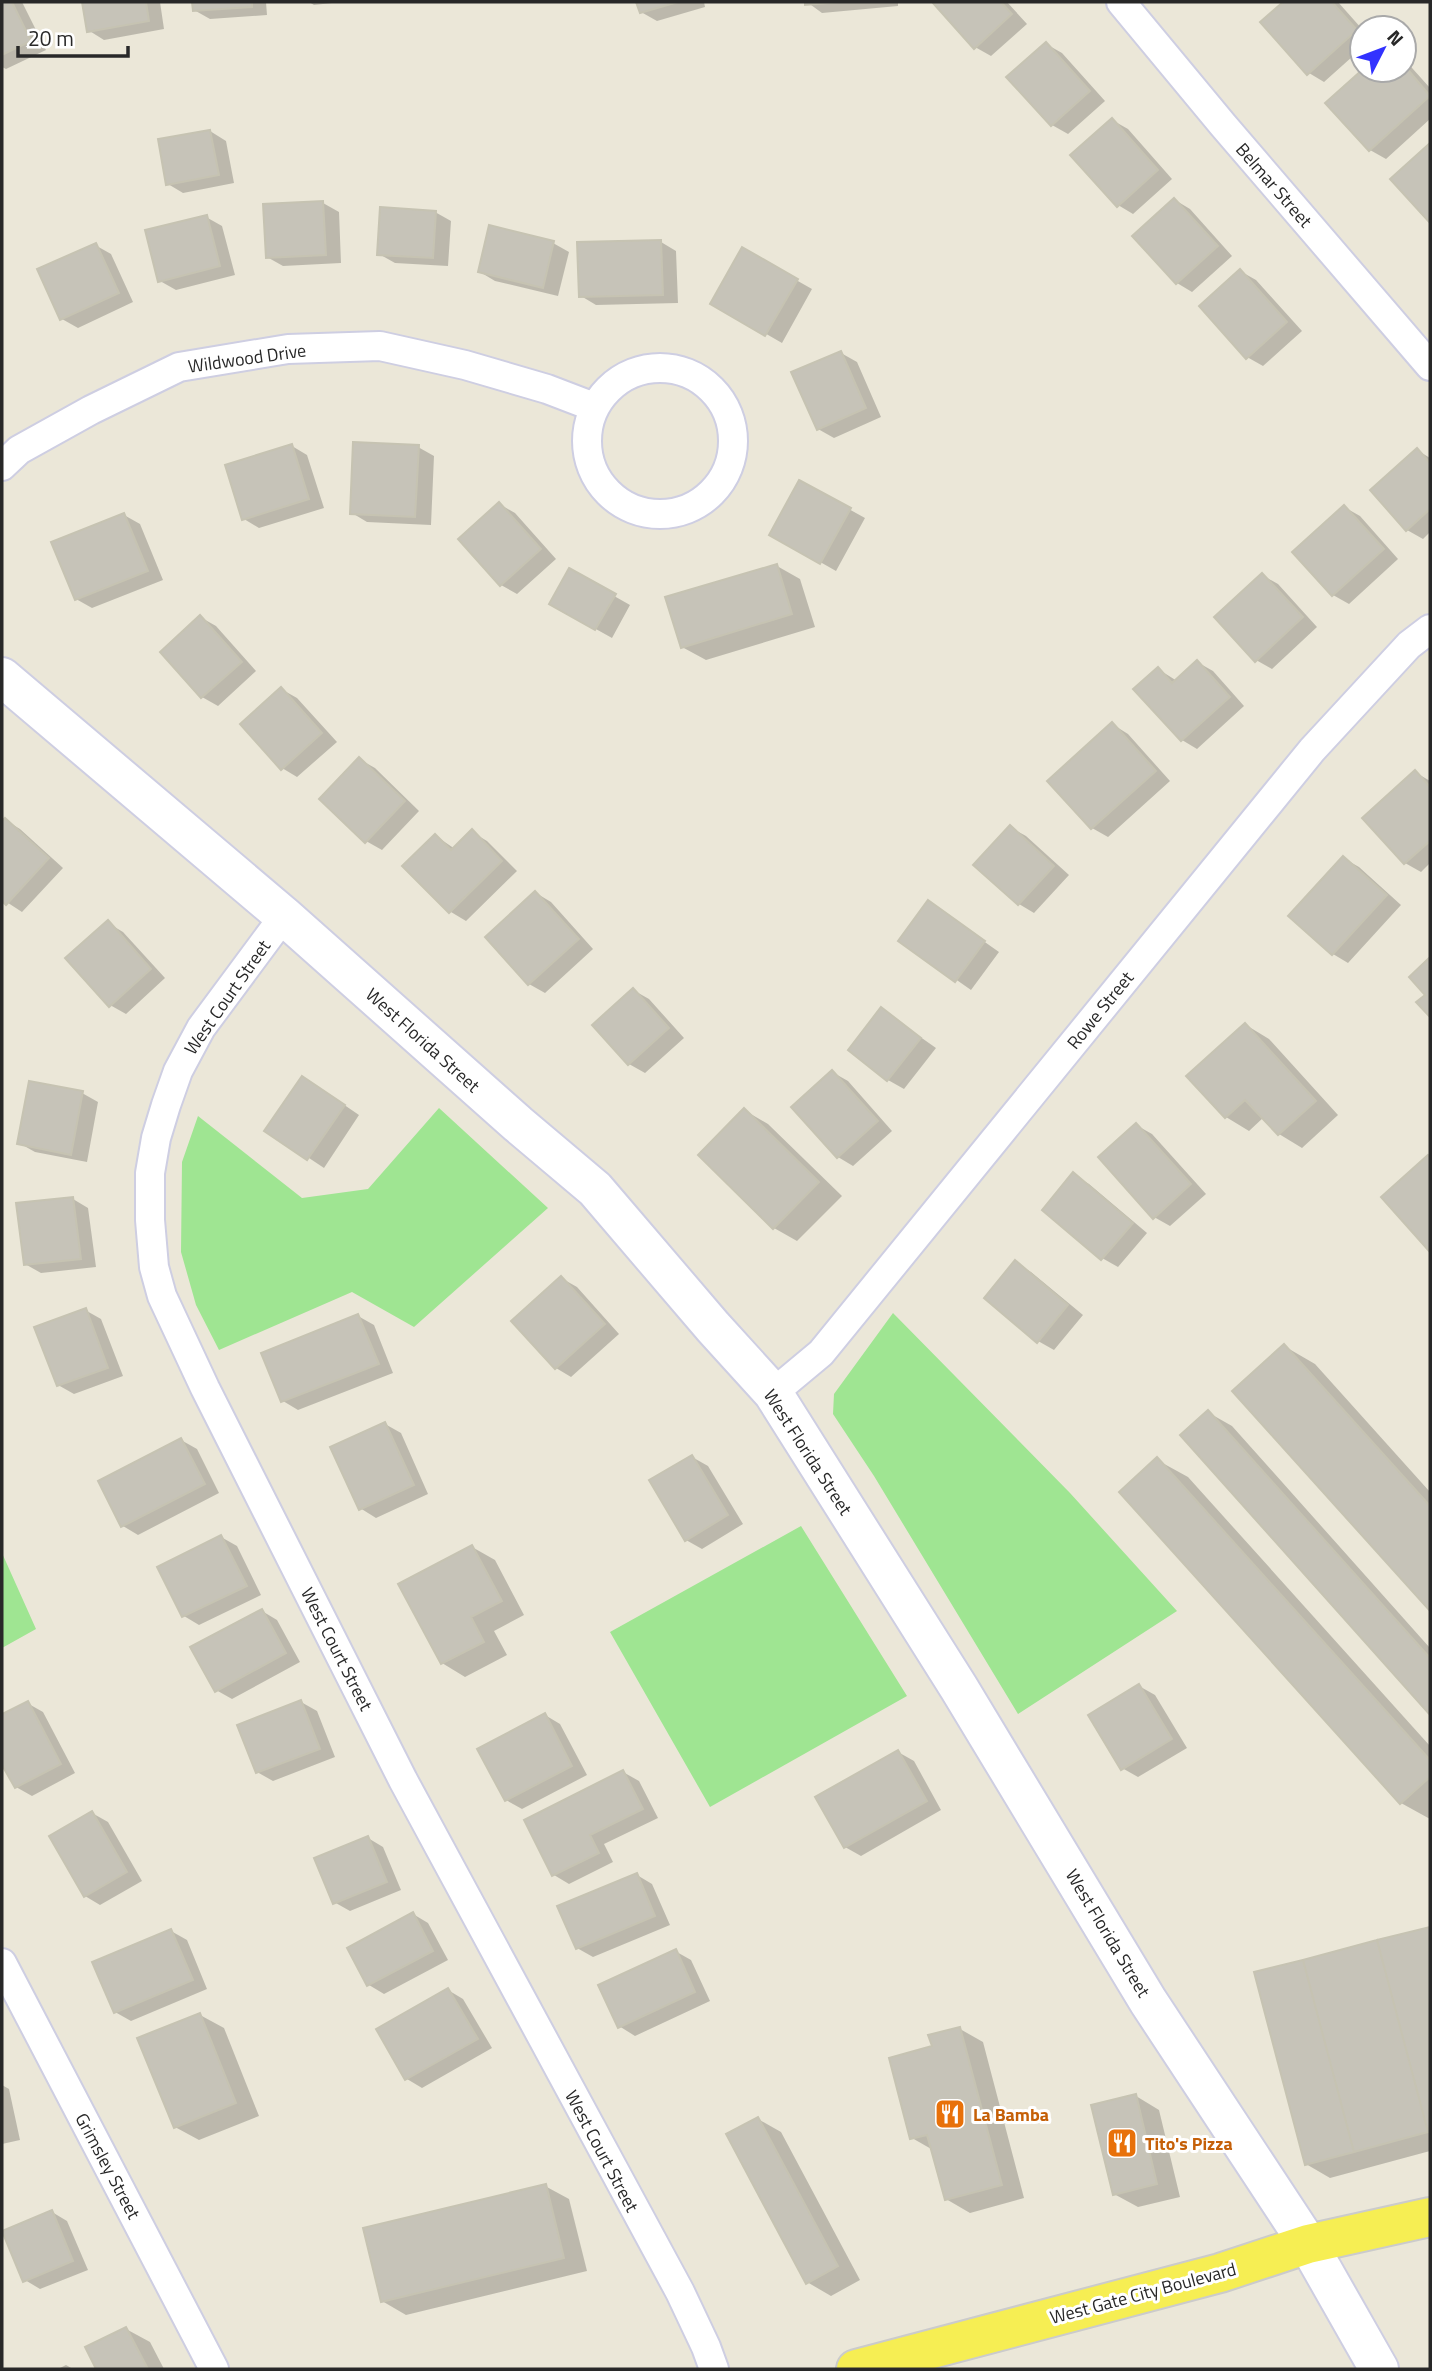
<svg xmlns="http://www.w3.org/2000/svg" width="1432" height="2371" font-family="'Titillium Web',sans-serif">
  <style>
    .green { fill: #9fe592 }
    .shadow { fill: #0003 }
    .building { fill: #c6c3b8; stroke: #c6c3b2; stroke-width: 2 }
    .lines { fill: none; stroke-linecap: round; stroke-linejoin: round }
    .street-casing { stroke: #cecee2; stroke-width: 32 }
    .secondary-casing { stroke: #cecee2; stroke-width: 42 }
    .primary-casing { stroke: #cbcbcb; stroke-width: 42 }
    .street { stroke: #fff; stroke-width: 28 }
    .secondary { stroke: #fff; stroke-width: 38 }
    .primary { stroke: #f6ee53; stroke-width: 38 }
    .labels { text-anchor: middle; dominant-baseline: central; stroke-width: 6; stroke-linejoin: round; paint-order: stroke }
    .street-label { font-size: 18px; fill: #282828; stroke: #fff }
    .food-label { font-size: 18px; font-weight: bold; fill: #c56008; stroke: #fff; text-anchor: start }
  </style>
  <rect width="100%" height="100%" fill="#ebe7d8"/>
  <path class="green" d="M439 1108 548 1208 414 1327 352 1292 219 1350 196 1305 181 1252 182 1162 198 1116 302 1198 368 1189Z
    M893 1313 1070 1493 1177 1611 1018 1714 874 1476 833 1414 834 1394Z
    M801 1526 907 1696 710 1807 610 1632Z
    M2 1553 36 1629 2 1648Z"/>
  <path class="shadow" d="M2 2H22L46 50 6 69 2 67Z
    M83 2H160L164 29 104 40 88 30Z
    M194 2H266L267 15 210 19 194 10Z
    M309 2H341L314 5Z
    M638 2H704L705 7 657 21 641 12Z
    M807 2H898V6L822 13Z
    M938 2H1007L1027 24 991 56 975 47 936 4Z
    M1286 2H1338L1362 29V48L1324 82 1309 73 1263 22Z
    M1046 44 1062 53 1105 101 1068 134 1052 125Z
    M1404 59 1430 88V119L1386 159 1370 150 1328 103 1364 70H1404Z
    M1112 120 1128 129 1172 179 1133 214 1118 205Z
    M210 131 226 141 234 183 183 193 168 184Z
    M1175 200 1190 209 1232 256 1192 292 1177 283Z
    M323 203 339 212 341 263 283 266 267 257Z
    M435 212 451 221 448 266 395 263 379 254Z
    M206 217 222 226 235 275 176 290 160 281Z
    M661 242 676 251 678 303 596 305 581 296Z
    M553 243 569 252 558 296 495 281 480 272Z
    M95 245 111 254 133 302 78 328 62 319Z
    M743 250 812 289 782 343 713 303Z
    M1240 271 1256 280 1302 331 1263 366 1247 357Z
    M841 353 857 362 881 417 834 438 818 429Z
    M292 446 307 455 324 508 259 528 244 519Z
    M418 447 434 456 431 525 367 522 352 513Z
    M1417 450 1430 458V532L1423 539 1407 530Z
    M800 482 865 518 836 571 771 534Z
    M499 504 515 513 556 559 517 594 501 585 460 539Z
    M1344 507 1360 516 1398 559 1349 604 1333 595Z
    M124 515 140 524 163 580 92 608 76 599Z
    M777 566 800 579 815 627 706 660 682 647Z
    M570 571 630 605 612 638 551 604Z
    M1262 575 1278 584 1317 627 1272 669 1256 660Z
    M200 617 216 626 256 671 218 706 202 697Z
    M1197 662 1213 671 1244 706 1197 749 1182 740 1158 669 1177 681Z
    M281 689 297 698 337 742 297 777 282 768Z
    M1112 724 1128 734 1170 781 1108 837 1092 828Z
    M359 759 375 768 419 811 382 850 366 841Z
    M1415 772 1430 781V863L1421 872 1405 863Z
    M5 820 20 829 63 868 22 912 2 899V823Z
    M1010 827 1026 836 1069 875 1034 913 1019 904Z
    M472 832 487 841 517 871 466 921 451 912 405 866 436 836 455 849Z
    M1343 858 1359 867 1401 905 1348 963 1333 954Z
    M536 893 551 902 593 949 545 993 529 984Z
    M928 902 999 952 971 990 901 941Z
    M108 923 123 932 165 978 126 1014 110 1005Z
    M633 990 649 999 684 1038 645 1073 629 1064Z
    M882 1010 936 1048 904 1089 888 1080 850 1050Z
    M1246 1025 1269 1039 1338 1115 1302 1148 1279 1134 1264 1117 1249 1131 1226 1117Z
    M832 1072 848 1081 892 1131 853 1166 838 1157Z
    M318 1087 359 1115 324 1168 267 1130Z
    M82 1093 98 1102 87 1162 35 1152 19 1143Z
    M744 1110 768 1124 842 1196 797 1241 774 1228Z
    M1136 1125 1152 1134 1206 1194 1170 1226 1154 1217Z
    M1073 1175 1089 1184 1147 1233 1118 1267 1102 1258 1044 1210Z
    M73 1199 88 1208 96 1267 41 1273 25 1264Z
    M1015 1263 1031 1272 1083 1315 1054 1350 1038 1341Z
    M561 1278 577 1287 619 1334 571 1377 556 1368Z
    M85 1310 101 1319 123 1376 74 1394 58 1385Z
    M358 1316 374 1325 393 1373 298 1410 283 1401Z
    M1284 1346 1315 1364 1430 1492V1609L1234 1391Z
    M1209 1413 1232 1426 1430 1648V1713L1182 1436Z
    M385 1424 401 1433 428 1494 376 1518 360 1508Z
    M181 1440 197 1449 219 1493 138 1535 123 1526Z
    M692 1457 708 1466 743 1524 702 1549 686 1540Z
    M1157 1460 1188 1477 1430 1746V1819L1401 1803Z
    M221 1537 237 1546 261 1595 199 1625 184 1616Z
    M472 1547 495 1560 524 1615 494 1631 507 1655 465 1677 442 1663Z
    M262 1611 277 1620 300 1662 232 1699 216 1690Z
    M1139 1686 1155 1695 1187 1748 1138 1777 1122 1768Z
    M301 1702 317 1711 335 1757 273 1781 257 1772Z
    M27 1703 43 1712 75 1773 32 1796 16 1787 2 1761V1716Z
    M545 1715 560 1724 587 1775 522 1809 506 1800Z
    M898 1752 914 1761 941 1810 861 1856 845 1847Z
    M623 1772 639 1781 658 1818 604 1844 613 1862 569 1884 554 1875Z
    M92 1813 108 1822 142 1881 100 1905 85 1896Z
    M368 1838 383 1847 401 1890 350 1911 334 1902Z
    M637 1875 652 1884 670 1925 593 1957 577 1948Z
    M413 1914 428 1923 448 1960 384 1994 369 1985Z
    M1430 1929V2151L1330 2178 1306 2164 1257 1974Z
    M171 1931 187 1940 207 1989 131 2021 115 2012Z
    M675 1951 691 1960 710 2001 635 2036 619 2026Z
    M448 1990 463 1999 492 2048 422 2088 407 2079Z
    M200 2015 224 2028 259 2116 199 2140 175 2127Z
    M960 2029 983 2042 1024 2198 970 2213 946 2199 933 2150 912 2138Z
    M2 2085 9 2089 20 2140 2 2144Z
    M1136 2096 1159 2110 1180 2197 1138 2207 1114 2194Z
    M758 2119 781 2132 860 2280 831 2296 807 2282Z
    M545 2186 569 2199 587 2271 406 2315 382 2301Z
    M52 2212 67 2221 88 2270 40 2289 25 2280Z
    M126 2329 150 2342 164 2369H98L87 2348Z
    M66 2365 73 2369H58Z"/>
  <path class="building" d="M2 2H12L31 41 2 55Z
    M82 2H146L149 21 87 32Z
    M192 2H252V7L193 11Z
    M636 2H678L640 13Z
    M805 2H840L805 5Z
    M935 2H1001L1012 14 974 49 933 3Z
    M1283 2H1332L1357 30 1307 75 1260 22Z
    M1046 42 1090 91 1051 126 1006 77Z
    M1404 65 1430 96 1369 151 1325 103 1362 70H1404Z
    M1112 118 1158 170 1117 207 1070 155Z
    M210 130 219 175 166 185 158 139Z
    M1430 143V223L1390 179Z
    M1174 198 1218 246 1176 284 1132 236Z
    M323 201 326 255 266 258 263 204Z
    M380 207 436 211 433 258 377 255Z
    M207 215 220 266 158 282 145 230Z
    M489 225 554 241 543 288 478 272Z
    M661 240 663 295 579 297 577 242Z
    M96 243 119 293 60 320 37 269Z
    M742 247 798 279 765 336 710 304Z
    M1240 269 1287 322 1246 359 1199 306Z
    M841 351 866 408 817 430 791 372Z
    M353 442 419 445 415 517 350 514Z
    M292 444 309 499 242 520 225 465Z
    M1417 448 1430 463V509L1406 531 1370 490Z
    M799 480 851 508 820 564 769 535Z
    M499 502 541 549 500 586 458 539Z
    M1344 505 1384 549 1332 596 1292 552Z
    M124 513 148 571 75 600 51 542Z
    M777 564 792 614 681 648 665 597Z
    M569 568 616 594 595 630 549 604Z
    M1262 573 1303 617 1255 662 1214 617Z
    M200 615 242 662 201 698 160 652Z
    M1197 660 1230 697 1181 741 1133 689 1158 667 1172 683Z
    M281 687 322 733 281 770 240 724Z
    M1112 722 1156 771 1091 829 1047 781Z
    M359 757 405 801 365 843 319 799Z
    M1415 770 1430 787V841L1404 864 1362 818Z
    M5 818 49 858 6 905 2 901V821Z
    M1010 825 1054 866 1018 905 973 865Z
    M472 829 502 861 449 913 402 866 435 834 451 850Z
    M1343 856 1387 895 1332 955 1288 916Z
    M535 891 579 939 528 985 485 937Z
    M928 900 985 941 955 982 898 941Z
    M108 920 151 969 109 1007 65 958Z
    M1430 957V1017L1416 1002 1425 995 1409 977Z
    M633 988 669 1028 628 1065 592 1025Z
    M881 1007 921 1038 887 1081 848 1050Z
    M1245 1023 1316 1101 1278 1135 1245 1100 1225 1118 1186 1076Z
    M832 1070 878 1121 837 1158 791 1107Z
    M302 1076 345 1105 307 1160 264 1131Z
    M29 1081 83 1091 71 1155 17 1144Z
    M744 1108 819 1182 773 1229 698 1155Z
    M1136 1123 1191 1184 1153 1219 1098 1157Z
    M1428 1155 1430 1157V1252L1381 1197Z
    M1073 1172 1133 1223 1101 1260 1042 1210Z
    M73 1197 81 1259 24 1265 16 1203Z
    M1015 1260 1068 1305 1037 1343 984 1298Z
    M561 1276 605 1324 555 1369 511 1321Z
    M86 1308 108 1368 57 1386 34 1327Z
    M358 1314 379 1364 281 1402 261 1353Z
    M1284 1344 1430 1506V1611L1232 1391Z
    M1208 1410 1430 1658V1715L1180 1435Z
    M385 1422 414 1485 359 1510 330 1447Z
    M181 1438 205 1484 121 1527 98 1481Z
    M692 1455 728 1515 685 1541 649 1480Z
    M1157 1457 1430 1760V1777L1400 1804 1119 1492Z
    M221 1535 247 1586 182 1617 157 1567Z
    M472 1545 502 1601 471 1617 484 1642 441 1664 398 1584Z
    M262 1609 286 1653 215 1692 190 1647Z
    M1139 1684 1172 1739 1121 1770 1088 1715Z
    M301 1700 320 1749 256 1773 237 1725Z
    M28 1701 61 1764 15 1788 2 1765V1714Z
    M545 1713 572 1766 505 1801 477 1749Z
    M898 1750 927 1801 844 1848 815 1797Z
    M623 1770 643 1809 590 1835 599 1853 552 1876 524 1820Z
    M92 1811 127 1872 84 1897 49 1836Z
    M368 1836 387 1882 333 1904 314 1858Z
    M637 1873 655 1916 576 1949 557 1906Z
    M413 1912 433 1951 367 1986 347 1948Z
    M1430 1927V2132H1428L1377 1940Z
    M171 1929 193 1980 114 2013 92 1962Z
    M1377 1940 1428 2132 1354 2152 1303 1960Z
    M676 1949 695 1992 618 2028 598 1985Z
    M1303 1960 1354 2152 1305 2165 1254 1972Z
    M448 1988 478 2039 405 2080 376 2029Z
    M200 2013 236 2103 174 2128 137 2038Z
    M960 2027 1002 2185 945 2200 927 2135 910 2139 889 2058 932 2046 928 2035Z
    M1136 2094 1157 2184 1113 2195 1091 2105Z
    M758 2117 838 2266 806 2284 726 2134Z
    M546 2184 564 2258 381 2302 363 2228Z
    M52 2210 73 2261 23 2282 2 2231Z
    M126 2327 148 2369H96L85 2347Z"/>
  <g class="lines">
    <g class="street-casing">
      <path id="street" d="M1121 2 1223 125 1430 366
        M587 441a73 73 0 1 1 146 0a73 73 0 1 1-146 0Z
        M2 466 19 450 91 410 179 367 288 349 380 346 465 365 547 389 594 407
        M284 916 201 1028 178 1071 166 1105 156 1138 150 1173V1220L154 1267 162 1296 205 1388 403 1780 680 2292 706 2347 714 2369
        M773 1393 821 1353 1312 750 1409 645 1430 629
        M2 1963 214 2369"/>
    </g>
    <g class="secondary-casing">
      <path id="secondary" d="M2 677 284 916 518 1124 595 1189 713 1327 773 1393 959 1688 1148 2001 1308 2244 1379 2369"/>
    </g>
    <g class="primary-casing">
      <path id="primary" d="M856 2369 1220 2273 1308 2244 1430 2217"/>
    </g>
    <use href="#street" class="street"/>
    <use href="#secondary" class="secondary"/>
    <use href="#primary" class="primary"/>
  </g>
  <defs>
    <g id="restaurant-square" transform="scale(1.575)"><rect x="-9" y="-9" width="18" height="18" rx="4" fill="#e8710a" stroke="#fff"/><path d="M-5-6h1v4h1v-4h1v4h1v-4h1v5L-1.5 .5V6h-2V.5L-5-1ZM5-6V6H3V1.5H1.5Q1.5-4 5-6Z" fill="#fff"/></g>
  </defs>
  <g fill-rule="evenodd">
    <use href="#restaurant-square" x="950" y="2114"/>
    <use href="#restaurant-square" x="1122" y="2143"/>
  </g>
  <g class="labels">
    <g class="street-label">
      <text transform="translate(1274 185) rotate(49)">Belmar Street</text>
      <text transform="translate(247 358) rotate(-8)">Wildwood Drive</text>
      <text transform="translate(227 997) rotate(-55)">West Court Street</text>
      <text transform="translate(1100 1010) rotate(-51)">Rowe Street</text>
      <text transform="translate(423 1040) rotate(42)">West Florida Street</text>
      <text transform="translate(808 1452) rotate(57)">West Florida Street</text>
      <text transform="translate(337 1649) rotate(63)">West Court Street</text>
      <text transform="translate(1108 1933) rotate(59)">West Florida Street</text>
      <text transform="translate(602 2151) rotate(62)">West Court Street</text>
      <text transform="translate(108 2166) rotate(62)">Grimsley Street</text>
      <text transform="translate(1143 2293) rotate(-15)">West Gate City Boulevard</text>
    </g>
    <g class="food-label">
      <text x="973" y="2114">La Bamba</text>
      <text x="1145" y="2143">Tito's Pizza</text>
    </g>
  </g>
  <rect width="1432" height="2371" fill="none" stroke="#282828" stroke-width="7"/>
  <g transform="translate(1383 49) rotate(48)"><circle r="33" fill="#ffffff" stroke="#a9a9a9" stroke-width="2"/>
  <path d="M0-5L12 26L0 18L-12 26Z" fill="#3232ff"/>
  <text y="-10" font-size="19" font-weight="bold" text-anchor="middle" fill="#282828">N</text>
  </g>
  <path d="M18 46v10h110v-10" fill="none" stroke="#282828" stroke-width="3.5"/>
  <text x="28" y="46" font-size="21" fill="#282828" stroke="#ffffff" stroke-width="5" paint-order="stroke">20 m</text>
</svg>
